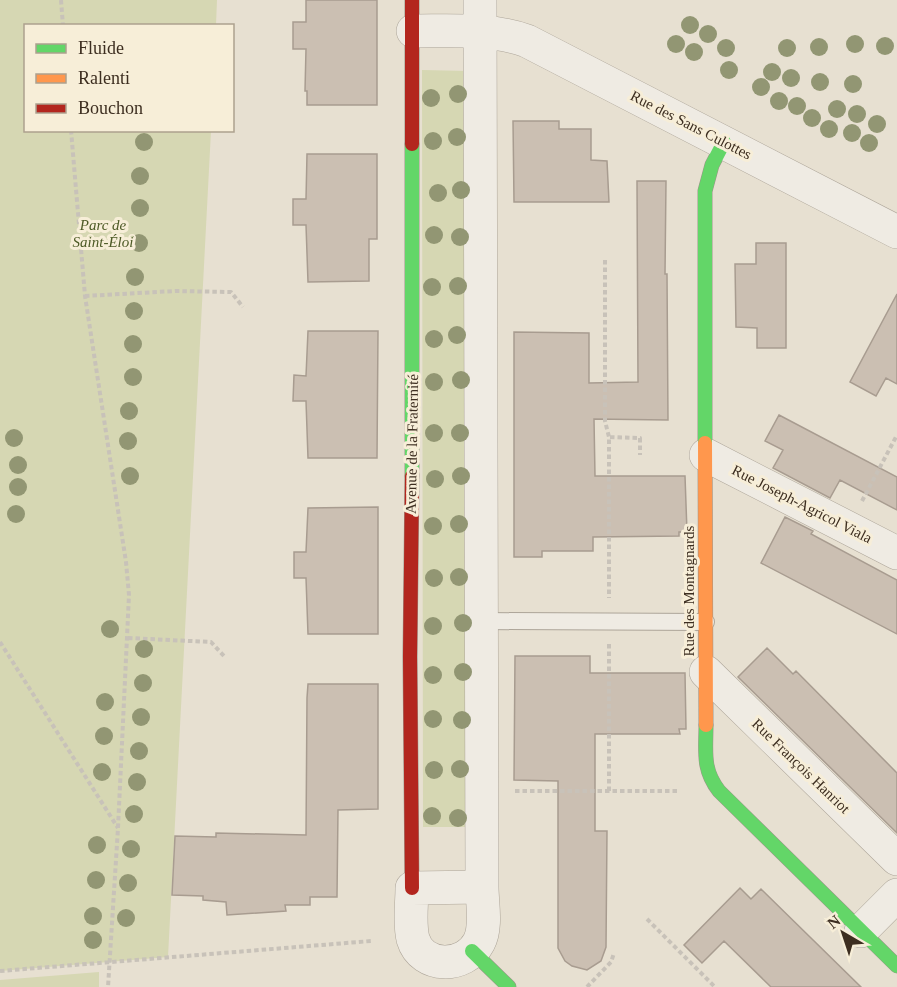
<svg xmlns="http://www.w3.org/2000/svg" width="897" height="987" font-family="'Times New Roman',serif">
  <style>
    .green { fill: #d6d7b3 }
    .building { fill: #cbbfb2; stroke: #a89c90; stroke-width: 1.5 }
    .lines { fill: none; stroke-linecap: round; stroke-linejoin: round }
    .lane-casing { stroke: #ada599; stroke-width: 18 }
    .street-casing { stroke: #ada599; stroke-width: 34 }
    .fast-casing { stroke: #9c958a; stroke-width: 15 }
    .slow-casing { stroke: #9c958a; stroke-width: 15 }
    .jam-casing { stroke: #9c958a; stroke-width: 15 }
    .path { stroke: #c8c2b9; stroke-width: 4; stroke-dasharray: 4.5 3; stroke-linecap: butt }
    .lane { stroke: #efebe3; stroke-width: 16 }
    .street { stroke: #efebe3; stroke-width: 33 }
    .fast { stroke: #63d668; stroke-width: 14 }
    .slow { stroke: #ff974d; stroke-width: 14 }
    .jam { stroke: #b3261e; stroke-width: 14 }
    .tree { fill: #929673 }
    .labels { text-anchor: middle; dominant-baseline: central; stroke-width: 6; stroke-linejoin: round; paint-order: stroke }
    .street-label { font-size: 15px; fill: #3d2e20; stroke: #f7eed8 }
    .park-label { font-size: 15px; font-style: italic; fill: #4d5a26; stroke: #f7eed8 }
  </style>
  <rect width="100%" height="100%" fill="#e7e0d1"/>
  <path class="green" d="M0 0H217L216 25 26 26V130L211 131 168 957 0 971Z
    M422 70 469 71 470 827H423Z
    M99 972V987H0V980Z"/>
  <path class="building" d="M306 0H377V105H307V91H305L306 49H293V22H306Z
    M513 121H559V129H591V160L607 161 609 202H514Z
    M307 154H377V239H369V281L308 282 306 225H293V199H306Z
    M637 181H666L665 274H667L668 420 594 419 595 476H685L687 532H679V536L593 537V551H542V557H514V332L589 333V383L638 382Z
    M756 243H786V348H757V328L736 327 735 264H756Z
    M897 294V384L886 378 876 396 850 382Z
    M308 331H378L377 458H308L306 401H293L294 375 306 376Z
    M779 415 897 477V510L840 480 830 498 773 468 783 450 765 441Z
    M378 507V634H308L306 578H294V552H306L308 508Z
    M785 517 813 531 811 534 897 580V634L761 563Z
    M767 648 793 674 796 671 897 773V833L738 677Z
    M515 656H590V673H685L686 729H679L680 734H595V831H607L606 947 601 961 587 970 572 966 565 961 558 948V781L514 780Z
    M308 684H378V809L338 810 337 897H310V905H285L286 911 227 915 226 902 203 900V896L172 895 175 836 216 837V833L306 835 307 698Z
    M740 888 751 899 761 889 861 987H771L724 941 702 963 684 945Z"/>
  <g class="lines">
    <g class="lane-casing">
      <path id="lane" d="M481 621 706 622"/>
    </g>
    <g class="street-casing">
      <path id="street" d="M480 0 482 887
        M413 31C452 31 490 28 527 41L897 232
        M706 455 897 553
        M706 672 897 859
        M482 887C482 903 487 927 479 942 465 969 422 969 413 939 409 923 412 904 412 888Z
        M861 931 897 895"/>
    </g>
    <g class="fast-casing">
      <path id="fast" d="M705 443V191L712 165 724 142
        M412 476V144
        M706 725C706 752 702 769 719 791L897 966
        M472 951 509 987"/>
    </g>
    <g class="slow-casing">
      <path id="slow" d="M705 443 706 725"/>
    </g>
    <g class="jam-casing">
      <path id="jam" d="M412 0V144
        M412 476 410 657 412 888"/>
    </g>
    <path class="path" d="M61 0 63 26
      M71 130 85 296 126 562 129 595 118 828 108 987
      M605 260V421L609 437V598
      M85 296 175 291 231 292 243 307
      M610 437 640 438V455
      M862 501 897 435
      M128 638 211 642 224 656
      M0 642 118 828
      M515 791H679
      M609 791V644
      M647 919 715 987
      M0 971 371 941
      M587 987 611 962 614 953"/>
    <use href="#lane" class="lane"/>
    <use href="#street" class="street"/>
    <use href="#fast" class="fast"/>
    <use href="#slow" class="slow"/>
    <use href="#jam" class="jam"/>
  </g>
  <g class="tree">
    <circle cx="690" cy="25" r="9"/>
    <circle cx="708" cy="34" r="9"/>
    <circle cx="676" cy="44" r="9"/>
    <circle cx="855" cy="44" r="9"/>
    <circle cx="885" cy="46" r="9"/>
    <circle cx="819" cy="47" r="9"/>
    <circle cx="726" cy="48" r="9"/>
    <circle cx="787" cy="48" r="9"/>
    <circle cx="694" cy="52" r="9"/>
    <circle cx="729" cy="70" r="9"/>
    <circle cx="772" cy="72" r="9"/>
    <circle cx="791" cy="78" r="9"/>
    <circle cx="820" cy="82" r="9"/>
    <circle cx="853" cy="84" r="9"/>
    <circle cx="761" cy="87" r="9"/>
    <circle cx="458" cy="94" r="9"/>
    <circle cx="431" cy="98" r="9"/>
    <circle cx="779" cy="101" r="9"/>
    <circle cx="797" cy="106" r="9"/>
    <circle cx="837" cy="109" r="9"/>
    <circle cx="857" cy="114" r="9"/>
    <circle cx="812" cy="118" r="9"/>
    <circle cx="877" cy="124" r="9"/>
    <circle cx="829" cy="129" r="9"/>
    <circle cx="852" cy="133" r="9"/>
    <circle cx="457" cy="137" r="9"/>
    <circle cx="433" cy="141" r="9"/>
    <circle cx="144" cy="142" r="9"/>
    <circle cx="869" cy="143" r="9"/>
    <circle cx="140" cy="176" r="9"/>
    <circle cx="461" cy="190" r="9"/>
    <circle cx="438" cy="193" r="9"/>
    <circle cx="140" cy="208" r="9"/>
    <circle cx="434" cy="235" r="9"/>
    <circle cx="460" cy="237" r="9"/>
    <circle cx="139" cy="243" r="9"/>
    <circle cx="135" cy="277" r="9"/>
    <circle cx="458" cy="286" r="9"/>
    <circle cx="432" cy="287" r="9"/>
    <circle cx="134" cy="311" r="9"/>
    <circle cx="457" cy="335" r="9"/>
    <circle cx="434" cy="339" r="9"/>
    <circle cx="133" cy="344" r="9"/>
    <circle cx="133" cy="377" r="9"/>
    <circle cx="461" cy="380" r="9"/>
    <circle cx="434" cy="382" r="9"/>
    <circle cx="129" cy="411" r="9"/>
    <circle cx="434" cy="433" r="9"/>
    <circle cx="460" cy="433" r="9"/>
    <circle cx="14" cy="438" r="9"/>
    <circle cx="128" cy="441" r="9"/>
    <circle cx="18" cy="465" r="9"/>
    <circle cx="130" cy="476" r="9"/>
    <circle cx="461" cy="476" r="9"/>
    <circle cx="435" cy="479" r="9"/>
    <circle cx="18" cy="487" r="9"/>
    <circle cx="16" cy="514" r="9"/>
    <circle cx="459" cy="524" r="9"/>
    <circle cx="433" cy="526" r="9"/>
    <circle cx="459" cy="577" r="9"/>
    <circle cx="434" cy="578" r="9"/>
    <circle cx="463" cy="623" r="9"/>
    <circle cx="433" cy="626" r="9"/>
    <circle cx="110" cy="629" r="9"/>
    <circle cx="144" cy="649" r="9"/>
    <circle cx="463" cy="672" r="9"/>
    <circle cx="433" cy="675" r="9"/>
    <circle cx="143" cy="683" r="9"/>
    <circle cx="105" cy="702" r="9"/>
    <circle cx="141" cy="717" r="9"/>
    <circle cx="433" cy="719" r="9"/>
    <circle cx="462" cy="720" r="9"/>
    <circle cx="104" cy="736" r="9"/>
    <circle cx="139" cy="751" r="9"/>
    <circle cx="460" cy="769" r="9"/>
    <circle cx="434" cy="770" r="9"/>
    <circle cx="102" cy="772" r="9"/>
    <circle cx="137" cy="782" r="9"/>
    <circle cx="134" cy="814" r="9"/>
    <circle cx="432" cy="816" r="9"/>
    <circle cx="458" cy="818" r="9"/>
    <circle cx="97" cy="845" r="9"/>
    <circle cx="131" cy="849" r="9"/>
    <circle cx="96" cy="880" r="9"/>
    <circle cx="128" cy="883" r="9"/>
    <circle cx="93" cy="916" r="9"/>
    <circle cx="126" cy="918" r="9"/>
    <circle cx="93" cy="940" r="9"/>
  </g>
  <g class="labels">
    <g class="street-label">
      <text transform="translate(691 125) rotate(27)">Rue des Sans Culottes</text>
      <text transform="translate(412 444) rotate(-89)">Avenue de la Fraternité</text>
      <text transform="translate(802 504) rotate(27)">Rue Joseph-Agricol Viala</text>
      <text transform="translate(689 591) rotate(-90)">Rue des Montagnards</text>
      <text transform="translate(801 766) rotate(44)">Rue François Hanriot</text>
    </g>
    <g class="park-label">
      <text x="103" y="225">Parc de<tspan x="103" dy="17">Saint-Éloi</tspan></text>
    </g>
  </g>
  <rect x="24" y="24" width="210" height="108" fill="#f7eed8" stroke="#ada18e" stroke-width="1.5"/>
  <rect x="36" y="44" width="30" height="9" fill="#63d668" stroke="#ada18e" stroke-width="1.5"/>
  <text x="78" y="54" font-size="18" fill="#3d2e20">Fluide</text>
  <rect x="36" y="74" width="30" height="9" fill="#ff974d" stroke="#ada18e" stroke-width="1.5"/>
  <text x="78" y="84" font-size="18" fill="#3d2e20">Ralenti</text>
  <rect x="36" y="104" width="30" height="9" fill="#b3261e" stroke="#ada18e" stroke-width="1.5"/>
  <text x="78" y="114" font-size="18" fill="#3d2e20">Bouchon</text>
  <g transform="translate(843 933) rotate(321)" stroke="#f7eed8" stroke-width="4.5" paint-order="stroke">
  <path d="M0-4.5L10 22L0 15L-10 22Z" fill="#3d2e20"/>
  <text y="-9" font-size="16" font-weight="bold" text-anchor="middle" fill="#3d2e20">N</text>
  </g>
</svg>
